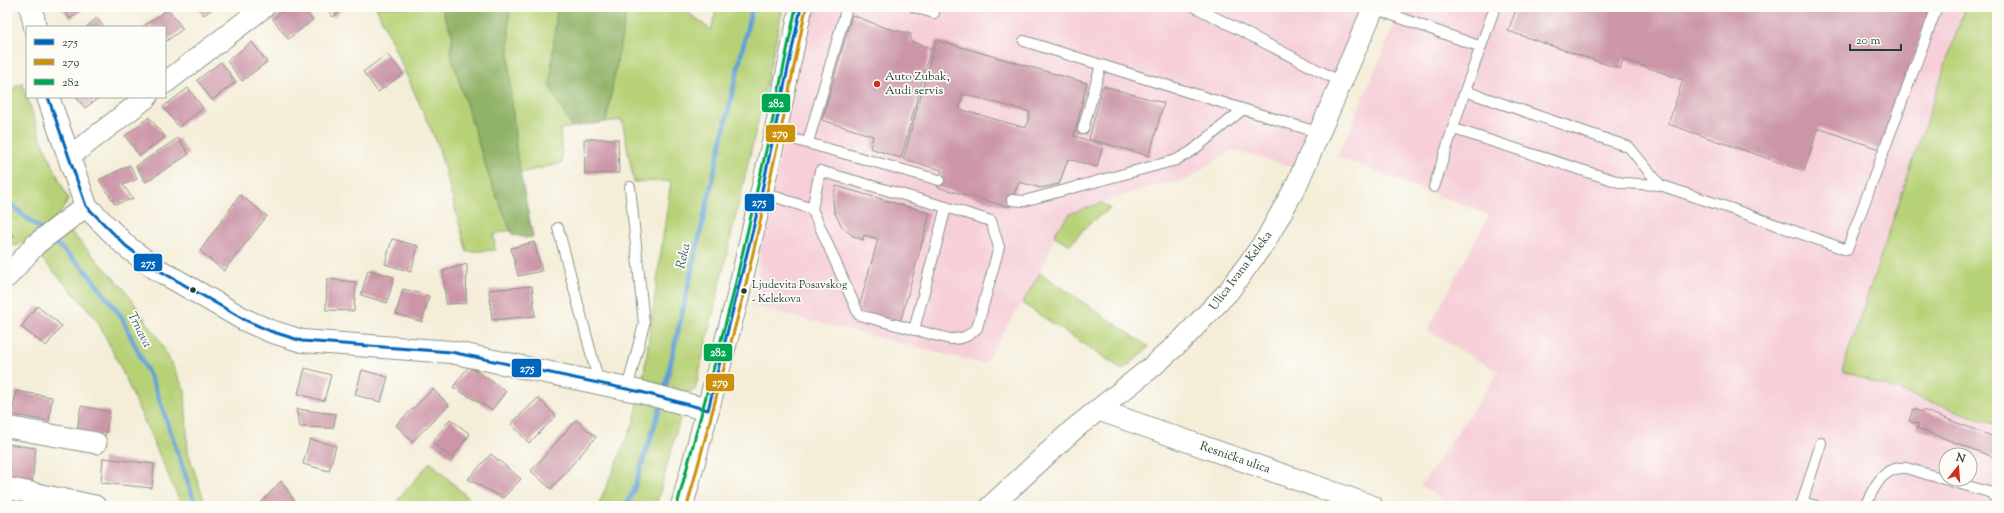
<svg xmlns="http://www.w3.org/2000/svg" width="2004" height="513" font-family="'Sorts Mill Goudy',serif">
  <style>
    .built { fill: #f6cfd9; fill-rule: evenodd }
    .green { fill: #b7d176; stroke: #6b8755 }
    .forest { fill: #91b367; stroke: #58784e }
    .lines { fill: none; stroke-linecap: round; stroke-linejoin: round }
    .stream { stroke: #60a0d3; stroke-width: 5 }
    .building { fill: #cc96a8; fill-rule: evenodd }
    .service-casing { stroke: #8a9586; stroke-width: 12 }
    .minor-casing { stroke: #8a9586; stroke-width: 23 }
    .tertiary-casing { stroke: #8a9586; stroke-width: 24 }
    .secondary-casing { stroke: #8a9586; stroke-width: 24 }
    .path { stroke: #8a9586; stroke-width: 2.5; stroke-dasharray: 3 3; stroke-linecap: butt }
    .service { stroke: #fff; stroke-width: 10 }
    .minor { stroke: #fff; stroke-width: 21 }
    .tertiary { stroke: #fff; stroke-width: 22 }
    .secondary { stroke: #fff; stroke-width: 22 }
    .bus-1-casing { stroke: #fdfcf7; stroke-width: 6 }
    .bus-2-casing { stroke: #fdfcf7; stroke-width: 6 }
    .bus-3-casing { stroke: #fdfcf7; stroke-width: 6 }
    .bus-1 { stroke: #0065bd; stroke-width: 3 }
    .bus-2 { stroke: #cc910a; stroke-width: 3 }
    .bus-3 { stroke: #00a651; stroke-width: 3 }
    .poi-dot { fill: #c8321e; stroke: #fdfcf7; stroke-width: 1.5 }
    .bus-dot { fill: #1f3d34; stroke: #fdfcf7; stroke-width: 1.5 }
    .labels { text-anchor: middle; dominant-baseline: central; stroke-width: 3.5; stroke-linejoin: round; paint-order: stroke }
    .bus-label { font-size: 11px; fill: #1f3d34; stroke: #fdfcf7; text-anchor: start }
    .poi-label { font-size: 12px; fill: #1f3d34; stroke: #fdfcf7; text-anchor: start }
    .street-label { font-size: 12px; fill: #1f3d34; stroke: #fdfcf7 }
    .water-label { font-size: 13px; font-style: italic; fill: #36606c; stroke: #fdfcf7 }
    .line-badge { stroke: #fdfcf7; stroke-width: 1.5 }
    .badge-label { font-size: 11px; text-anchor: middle; font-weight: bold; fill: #fff }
  </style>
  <rect width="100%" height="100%" fill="#fdfcf7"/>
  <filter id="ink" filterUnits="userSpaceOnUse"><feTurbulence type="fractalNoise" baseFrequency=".025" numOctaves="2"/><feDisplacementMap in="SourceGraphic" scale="8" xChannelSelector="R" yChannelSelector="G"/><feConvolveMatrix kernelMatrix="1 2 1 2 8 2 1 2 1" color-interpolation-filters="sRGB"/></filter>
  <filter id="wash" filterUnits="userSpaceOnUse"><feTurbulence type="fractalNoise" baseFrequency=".012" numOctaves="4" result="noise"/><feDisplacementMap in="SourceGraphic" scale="16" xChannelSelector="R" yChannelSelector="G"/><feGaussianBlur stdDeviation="0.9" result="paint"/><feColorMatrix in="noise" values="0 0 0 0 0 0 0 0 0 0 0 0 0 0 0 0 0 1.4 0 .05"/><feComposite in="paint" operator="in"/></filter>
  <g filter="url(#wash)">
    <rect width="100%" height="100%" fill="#f4edd8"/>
    <path class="built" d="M812 7H1366L1297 168 1232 150 1201 169 1189 179 1147 188 1071 213 1057 230 1040 273 984 364 752 306 758 283 759 253Z
      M1402 7H1965L1842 371 1997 425V506H1450L1421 485 1499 372 1427 331 1489 215 1338 157ZM1946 455H1970V479H1946Z"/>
    <path class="green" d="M376 7H441L453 37 450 52 490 180 511 230 494 234 495 250 467 252 438 145Z
      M509 7H557L550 87 572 127 560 129 562 163 520 173C509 118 509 62 509 7Z
      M627 7H681L711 30 717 7H783L762 104 695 390 689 392 643 380 671 181 634 182 622 120 606 122Z
      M1965 7H1997V425L1842 371Z
      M22 82 41 139 68 199C61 221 34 234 16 246L7 242V93Z
      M1102 203 1110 209 1089 223 1070 245 1054 236 1057 230 1071 213Z
      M70 231 125 290 160 341 185 391 188 452 206 506H182L119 364 96 318 42 259 36 256 40 249Z
      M1040 273 1149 347 1123 370 1022 303Z
      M639 399 682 411 656 506H598L634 422Z
      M430 462 477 506H393Z"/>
    <path class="forest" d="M441 7H509V71L517 157 533 237 525 238 512 234 490 180 450 52 453 36Z
      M557 7H627L606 122 572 127 550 87Z"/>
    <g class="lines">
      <path class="stream" d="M7 201 45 233
        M50 238 86 271 121 316 155 387 196 506
        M664 392 752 7
        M626 506 633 492 662 402"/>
    </g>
    <g id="blocks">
      <path class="building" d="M61 7H86L70 19Z
        M197 7H215L204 15Z
        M289 7H302L313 20 288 39 273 19Z
        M325 7H346L333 17Z
        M1517 7H1931L1882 150 1818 128 1804 171 1668 124 1683 80 1623 59 1620 69 1508 31Z
        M168 9 183 29 165 42V27H143Z
        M852 15 883 27 911 34 910 41 931 48 901 158 870 148 873 136 822 120Z
        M97 18 104 27H86Z
        M936 40 1087 83 1074 136 1103 145 1097 167 1068 159 1059 184 1041 188 1019 182 1009 207 937 187 942 170 903 159ZM963 94 1030 112 1026 128 959 109Z
        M252 42 267 62 242 81 227 61Z
        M387 54 403 74 378 92 363 72Z
        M221 62 236 82 212 100 197 80Z
        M1103 86 1164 103 1149 156 1089 139Z
        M188 88 203 108 179 127 163 107Z
        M76 97H100L85 108Z
        M149 117 165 137 140 156 125 136Z
        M178 138 189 154 146 182 136 166Z
        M584 139H618L619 173 585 174Z
        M130 165 137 179 123 185 133 199 115 204 99 180Z
        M836 186 930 213 900 323 858 311 878 239 864 235 863 240 853 236 843 228 834 212 833 200Z
        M240 195 267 216 224 271 200 251Z
        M392 239 418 246 411 272 385 264Z
        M534 242 542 271 518 276 511 248Z
        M467 264 466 303 446 304 443 271Z
        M368 270 394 277 387 303 361 295Z
        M327 279 356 282 354 311 326 310Z
        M532 286 535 316 492 320 489 290Z
        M403 289 429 296 422 322 396 314Z
        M37 306 62 326 46 346 21 327Z
        M469 366 506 391 492 410 453 387Z
        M305 368 331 375 324 401 298 394Z
        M362 370 388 377 381 402 355 395Z
        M433 389 449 405 412 442 396 425Z
        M16 391 52 397 49 421 12 415Z
        M538 398 556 416 529 443 511 424Z
        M81 406 110 412 105 436 77 431Z
        M296 409 336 414 333 428 300 427Z
        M1913 409 1922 412 1923 410 1997 438V448L1993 457 1917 428 1918 424 1909 421Z
        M450 419 470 434 452 458 432 443Z
        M576 420 596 437 551 489 531 471Z
        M310 439 336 446 329 471 303 464Z
        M7 444 36 448 32 482 7 480Z
        M491 454 521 479 503 498 468 479Z
        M103 458 154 464 152 488 101 483Z
        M281 481 298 506H260L259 505Z"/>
    </g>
  </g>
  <g filter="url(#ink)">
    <use href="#blocks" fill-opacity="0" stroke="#8a9586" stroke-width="1"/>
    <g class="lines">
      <g class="service-casing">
        <path id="service" d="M914 7 934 13
          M1195 7 1341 82
          M1373 8 1481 47
          M1024 41 1320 133
          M1465 91 1629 147 1660 185
          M1083 129 1101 65
          M1454 129 1622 183 1660 185 1729 208 1847 250 1937 7
          M775 134 939 180
          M808 142 847 7
          M1434 187 1465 91 1495 7
          M762 195 776 197 812 209 859 315 950 339C962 339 968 337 977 328L999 247 991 221 946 207
          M1012 200 1024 201 1176 160 1192 151 1242 110
          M812 209 820 171 946 207 914 330
          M558 228 599 383
          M627 389 644 324 630 187
          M1802 502 1816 506
          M1801 506 1821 443
          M1865 506C1874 488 1882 466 1906 468L1992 493 1997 499"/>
      </g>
      <g class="minor-casing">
        <path id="minor" d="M165 83 264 7
          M69 157 147 97
          M7 277 36 244 86 206
          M1099 410 1372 506
          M7 427 96 443
          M7 488 95 506
          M991 506 1074 429 1153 366 1183 339 1228 292 1266 240 1296 186 1374 7"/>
      </g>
      <g class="tertiary-casing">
        <path id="tertiary" d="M31 7 35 27
          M48 97 86 206 126 246 155 268 245 320 270 331 302 341 451 352 641 392 708 410"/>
      </g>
      <g class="secondary-casing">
        <path id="secondary" d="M682 506 737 300 775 134 801 7"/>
      </g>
      <path class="path" d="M7 231 16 238"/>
      <use href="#service" class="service"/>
      <use href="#minor" class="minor"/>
      <use href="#tertiary" class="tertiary"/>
      <use href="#secondary" class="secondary"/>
      <g class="bus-1-casing">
        <path id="bus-1" d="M48 97 86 206 126 246 155 268 245 320 270 331 302 341 451 352 641 392 708 410 758 209 801 7"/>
      </g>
      <g class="bus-2-casing">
        <path id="bus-2" d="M687 506 742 301 780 135 806 8"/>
      </g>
      <g class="bus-3-casing">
        <path id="bus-3" d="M677 505 732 299 770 133 796 7"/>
      </g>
      <use href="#bus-1" class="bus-1"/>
      <use href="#bus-2" class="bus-2"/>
      <use href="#bus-3" class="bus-3"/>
    </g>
  </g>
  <circle class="poi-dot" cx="877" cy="84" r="4"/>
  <g class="bus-dot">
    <circle cx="193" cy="290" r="3.5"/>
    <circle cx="744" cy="291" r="3.5"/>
  </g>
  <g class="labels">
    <g class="bus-label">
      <text x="752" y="285">Ljudevita Posavskog<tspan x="752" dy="14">- Kelekova</tspan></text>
    </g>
    <g class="poi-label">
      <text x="885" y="77">Auto Zubak,<tspan x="885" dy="14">Audi servis</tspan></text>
    </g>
    <g class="street-label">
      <text transform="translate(1241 271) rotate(-53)">Ulica Ivana Keleka</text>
      <text transform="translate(1235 458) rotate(19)">Resnička ulica</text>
    </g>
    <g class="water-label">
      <text transform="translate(684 256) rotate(-77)">Reka</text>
      <text transform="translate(139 330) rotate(63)">Trnava</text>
    </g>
  </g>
  <g class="line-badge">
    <rect x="761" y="93" width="30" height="20" rx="4" fill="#00a651"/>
    <rect x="765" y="124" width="31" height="19" rx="4" fill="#cc910a"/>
    <rect x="744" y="193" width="31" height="19" rx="4" fill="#0065bd"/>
    <rect x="133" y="253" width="30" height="19" rx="4" fill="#0065bd"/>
    <rect x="703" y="343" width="30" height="19" rx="4" fill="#00a651"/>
    <rect x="511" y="358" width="31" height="20" rx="4" fill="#0065bd"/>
    <rect x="705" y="373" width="30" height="19" rx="4" fill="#cc910a"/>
  </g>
  <g class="badge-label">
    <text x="776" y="107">282</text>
    <text x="780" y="137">279</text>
    <text x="759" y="206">275</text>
    <text x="148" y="267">275</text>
    <text x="718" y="356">282</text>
    <text x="527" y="372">275</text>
    <text x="720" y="386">279</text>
  </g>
  <rect width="2004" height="513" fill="none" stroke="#fdfcf7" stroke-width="24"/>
  <rect x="26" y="26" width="140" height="72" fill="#fdfcf7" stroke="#a4b0a9"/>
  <rect x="34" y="39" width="20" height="6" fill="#0065bd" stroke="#a4b0a9"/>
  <text x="62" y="46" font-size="12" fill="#1f3d34">275</text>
  <rect x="34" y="59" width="20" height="6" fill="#cc910a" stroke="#a4b0a9"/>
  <text x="62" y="66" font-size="12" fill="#1f3d34">279</text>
  <rect x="34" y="79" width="20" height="6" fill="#00a651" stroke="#a4b0a9"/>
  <text x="62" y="86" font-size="12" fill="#1f3d34">282</text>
  <g transform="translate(1958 467) rotate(17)"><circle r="19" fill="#fdfcf7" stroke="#a4b0a9"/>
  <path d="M0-3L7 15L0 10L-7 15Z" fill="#c8321e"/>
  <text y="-6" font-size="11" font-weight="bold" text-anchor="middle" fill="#1f3d34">N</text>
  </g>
  <path d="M1850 44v6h51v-6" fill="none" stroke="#1f3d34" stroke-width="2"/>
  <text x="1856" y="44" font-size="12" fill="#1f3d34" stroke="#fdfcf7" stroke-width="3" paint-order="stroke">20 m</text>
</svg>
